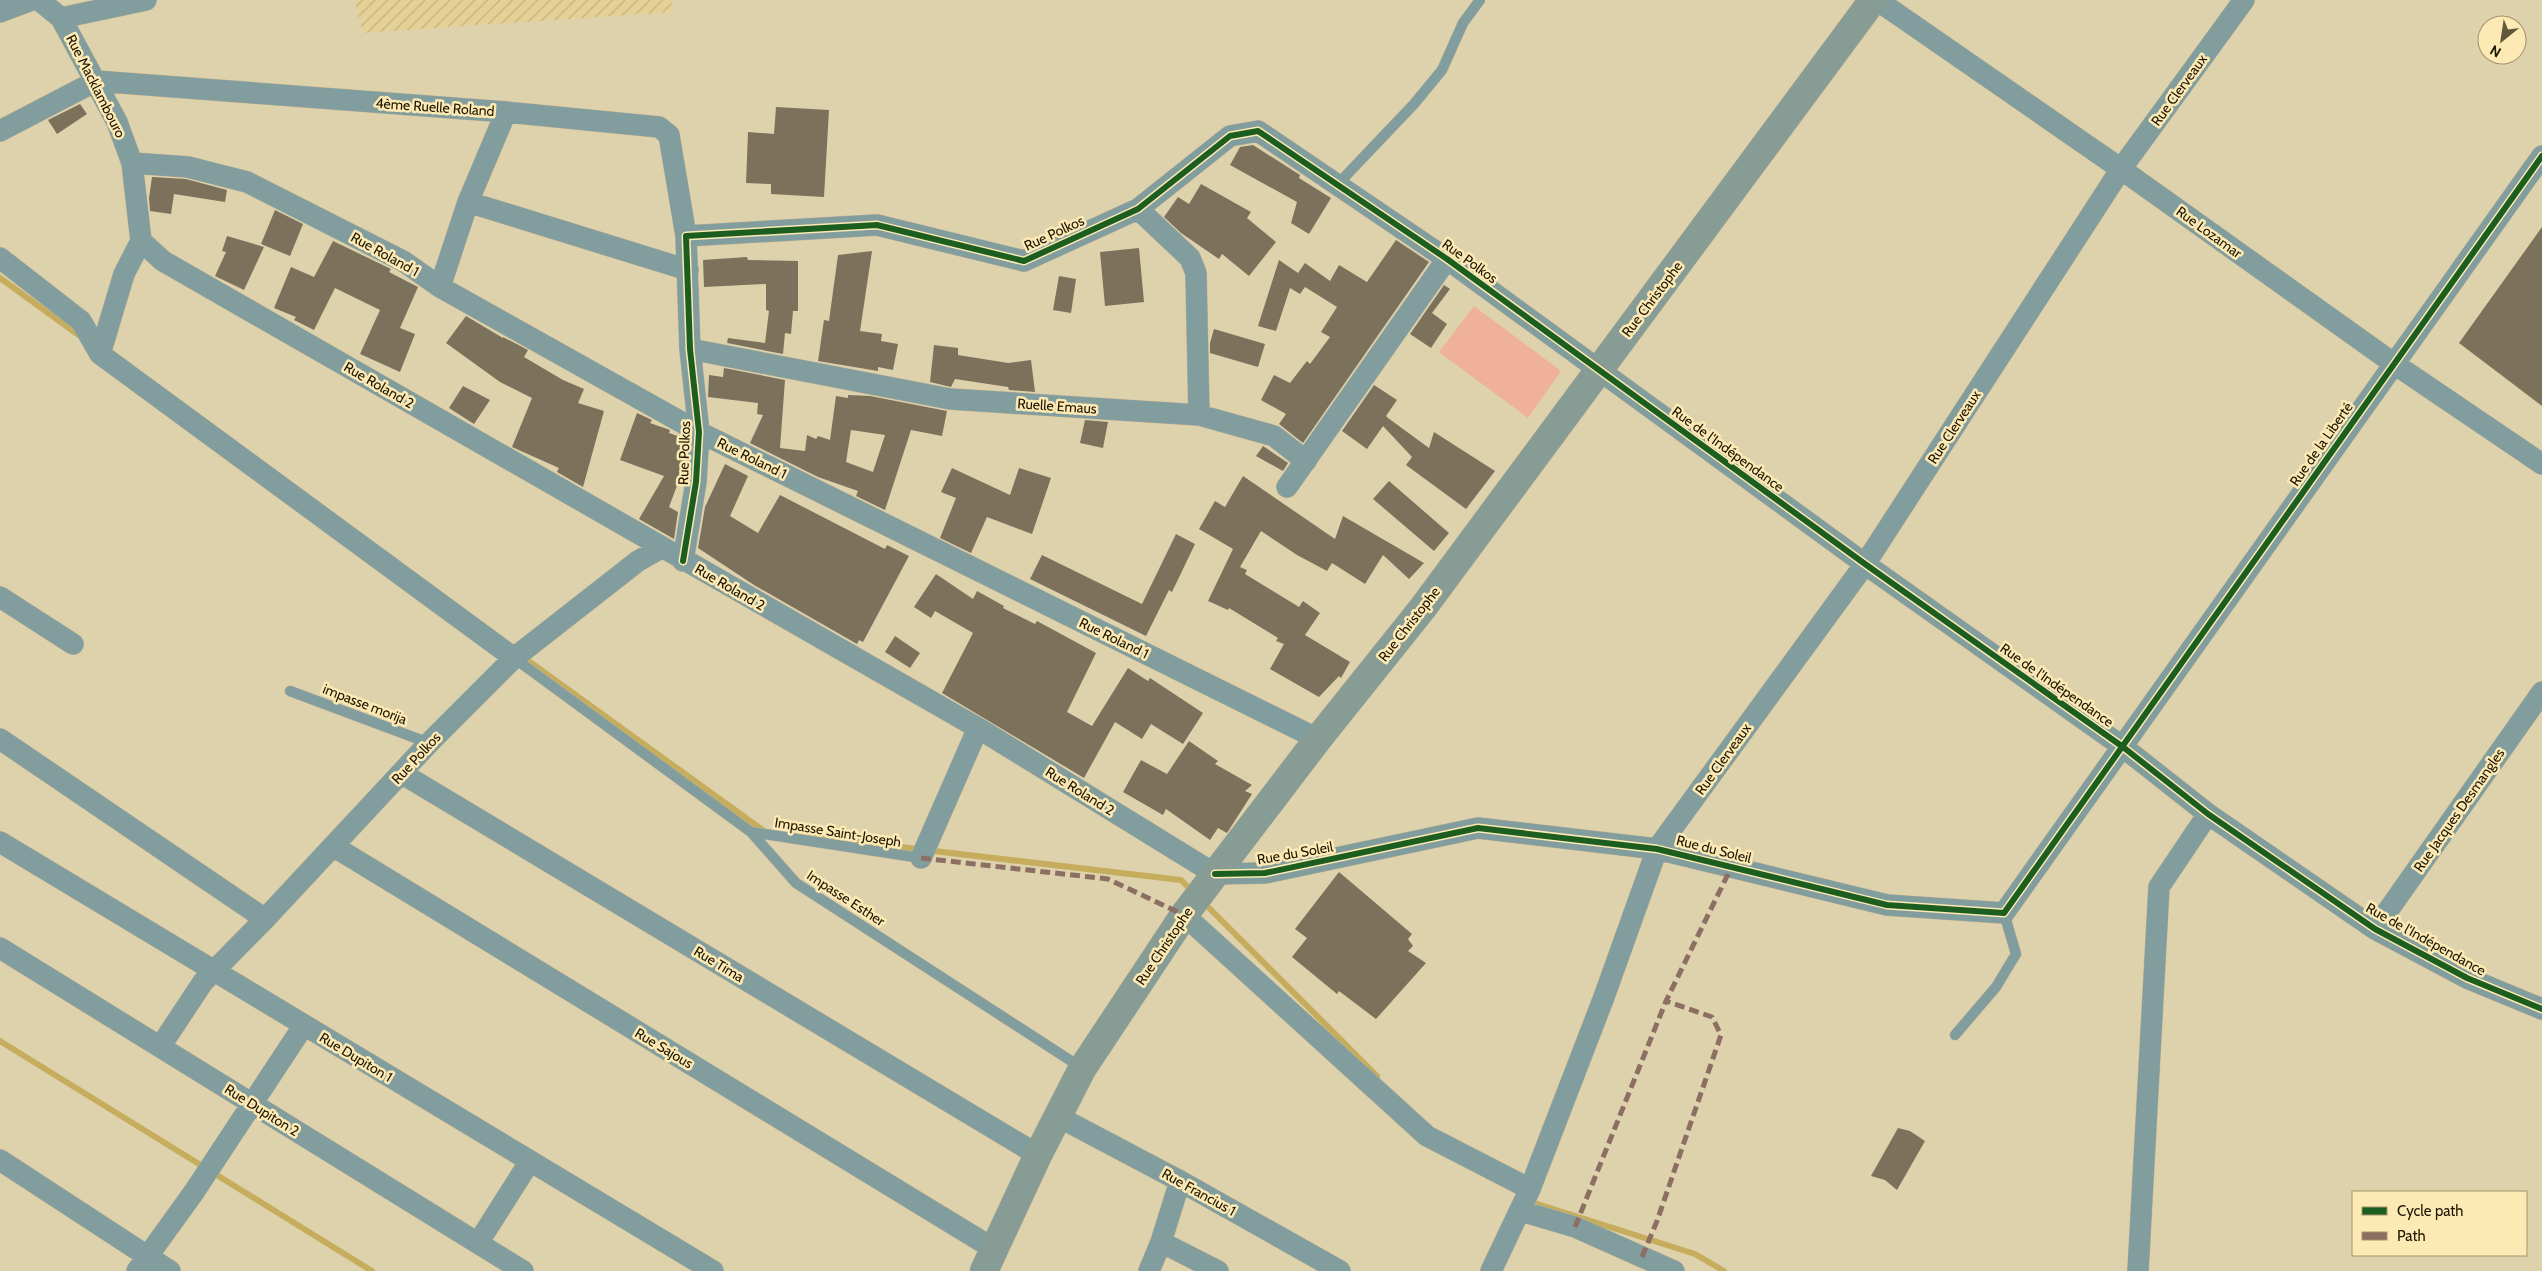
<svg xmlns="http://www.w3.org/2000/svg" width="2542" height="1271" font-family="Cabin,sans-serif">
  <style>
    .industrial { fill: url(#industrial-furrows) }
    .pitch { fill: #efb298 }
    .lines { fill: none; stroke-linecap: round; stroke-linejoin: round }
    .stream { stroke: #c6ac5d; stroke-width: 6 }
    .building { fill: #7c725b; fill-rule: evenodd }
    .lane-casing { stroke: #bbb196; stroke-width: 11 }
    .street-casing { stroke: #bbb196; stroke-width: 22 }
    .secondary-casing { stroke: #bbb196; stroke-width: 29 }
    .lane { stroke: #819d9d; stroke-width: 10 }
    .street { stroke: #819d9d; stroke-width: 21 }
    .secondary { stroke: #889c96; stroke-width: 28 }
    .quiet { stroke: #8d6e63; stroke-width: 5; stroke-dasharray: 10 5; stroke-linecap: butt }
    .cycleway-casing { stroke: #fce9b4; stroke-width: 9 }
    .cycleway { stroke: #1b5e20; stroke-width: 6 }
    .labels { text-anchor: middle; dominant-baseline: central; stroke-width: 5; stroke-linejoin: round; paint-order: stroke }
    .street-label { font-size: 14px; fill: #1d1500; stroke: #fce9b4 }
  </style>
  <defs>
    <pattern id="industrial-furrows" width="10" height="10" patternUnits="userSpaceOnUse" patternTransform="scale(1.25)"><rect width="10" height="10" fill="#e5d196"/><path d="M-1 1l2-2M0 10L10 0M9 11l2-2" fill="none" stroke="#c4b380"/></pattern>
  </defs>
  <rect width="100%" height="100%" fill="#ded2ad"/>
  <path class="industrial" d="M354 0H671L673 12 363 33Z"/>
  <path class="pitch" d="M1474 306 1561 371 1528 418 1439 352Z"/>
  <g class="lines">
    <path class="stream" d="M0 278 80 336
      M523 657 764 831
      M806 836 1181 880 1193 892
      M1202 901 1377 1076
      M0 1041 372 1271
      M1528 1201 1695 1254 1724 1271"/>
  </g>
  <path class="building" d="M80 104 87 114 57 134 48 120Z
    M776 107 829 110 824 197 771 194V184L746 183 748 132 774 134Z
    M1253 145 1300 175 1299 178 1331 198 1309 234 1291 223 1297 202 1230 165 1240 147Z
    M152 177 186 179 227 190 225 202 174 194 171 214 150 211 149 198Z
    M1201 184 1251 212 1247 218 1276 242 1249 276 1222 254 1219 259 1181 233 1164 217 1178 197 1189 204Z
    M275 210 303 224 290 256 261 244Z
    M2542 227V406L2459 343Z
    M227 236 264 247 244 290 215 276 226 252 222 251Z
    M1396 240 1429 262 1303 443 1279 424 1286 414 1261 400 1274 375 1290 383 1307 361 1310 364 1330 337 1321 332 1337 307 1305 287 1300 294 1290 288 1276 331 1258 326 1279 260 1298 273 1305 263 1330 281 1339 265 1367 282Z
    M333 241 391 269 389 272 418 287 400 328 415 334 400 372 360 354 380 310 335 288 314 330 294 320 296 317 274 308 291 267 314 277Z
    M1139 248 1144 302 1105 306 1100 252Z
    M872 251 860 331 882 334 881 341 898 344 893 370 878 367V371L818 361 824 320 829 321 838 255Z
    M747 257 748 260 798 261V311H793L791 334 785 333 783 354 727 343 728 338 765 343 769 311 766 310V284L704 287 703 260Z
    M1059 276 1076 279 1071 313 1053 310Z
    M1444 285 1450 289 1432 313 1447 324 1431 348 1410 334Z
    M466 316 503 338V337L528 350 524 357 563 380 584 389 578 403 604 411 583 487 557 472 559 468 512 447 532 398 500 382 446 343Z
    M1214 329 1265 344 1258 367 1210 353V343Z
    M934 345 958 348V355L1008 363 1031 360 1035 392 1009 390 1008 387 955 379 951 387 930 382Z
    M724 368 785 380 780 448 805 451 807 435 816 439 818 436 830 440 836 396 848 398V395L870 396 947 411 942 436 911 430 885 510 856 496 858 491 818 477 750 443 763 415 757 414 758 403 708 397 709 375 723 377ZM851 430 885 435 873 472 846 462Z
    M1374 385 1397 400 1386 416 1388 418 1429 448 1434 432 1495 471 1466 509 1406 465 1412 457 1383 426 1367 449 1342 431Z
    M463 386 490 400 474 424 449 408Z
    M637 413 652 420 650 423 670 430 669 433 686 439 685 464 669 507 678 512 674 539 639 519 664 476 620 460Z
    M1085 420 1108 422 1103 448 1080 443Z
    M1263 446 1288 463 1283 471 1256 456Z
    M725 464 748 476 730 516 758 533 780 495 885 549 887 545 909 556 863 642 859 640 857 644 754 585 698 548 705 507Z
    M952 468 1010 495 1019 468 1051 478 1032 534 987 517 971 553 940 538 956 498 941 492Z
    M1243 476 1335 539 1343 516 1424 563 1409 579 1383 555 1365 584 1332 563 1327 571 1297 555 1261 531 1240 567 1247 570 1245 574 1299 607 1303 601 1320 613 1305 635 1350 662 1341 678 1339 676 1319 697 1270 669 1284 644 1276 641 1278 638 1229 608 1228 610 1208 601 1233 549 1199 529 1215 501 1225 507Z
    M1389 481 1449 533 1434 551 1373 499Z
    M1176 534 1195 544 1172 592 1169 590 1146 636 1030 579 1042 555 1142 604Z
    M936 574 973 599 977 591 1004 606 1003 608 1035 624 1037 621 1096 653 1067 712 1092 726 1128 668 1148 681 1150 678 1203 713 1183 744 1151 724 1142 739 1115 722 1084 778 942 693 973 633 935 611 931 618 914 607Z
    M895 636 920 653 910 668 885 652Z
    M1189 741 1218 761 1215 764 1252 785 1245 791 1252 794 1227 833 1218 828 1210 840 1166 809 1163 815 1123 792 1141 760 1167 774Z
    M1339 872 1412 934 1408 939 1413 946 1408 951 1426 963 1376 1019 1339 991 1337 994 1292 957 1307 938 1295 929Z
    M1898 1128 1910 1131 1925 1141 1897 1190 1885 1180 1871 1176Z"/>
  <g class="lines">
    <g class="lane-casing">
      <path id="lane" d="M1337 185 1414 104 1442 70 1463 23 1480 0
        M514 658 751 832 796 883 1082 1068
        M290 691 429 743
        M751 832 921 858
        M1955 1035 1996 987 2016 954 2004 913"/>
    </g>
    <g class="street-casing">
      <path id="street" d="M39 0 61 18 117 122 132 163 141 241 163 261 978 728 1215 874 1265 873 1478 828 1657 849 1887 905 2004 913 2542 156
        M1877 0 2121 169 2393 363 2542 464
        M0 12 32 0
        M61 18 146 0
        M0 131 96 81 506 112 659 127 669 135 686 236
        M132 163 188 167 247 182 403 261 440 287 699 432 1318 739
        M468 202 688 270
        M0 258 81 321 100 354 514 658
        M440 287 468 202 506 112
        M690 349 950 399 1199 415 1196 273 1190 258 1138 209
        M100 354 124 274 141 241
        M1199 415 1274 436 1306 461
        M1287 487 1447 259
        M683 561 696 482 699 432 690 349 686 236 877 225 1024 261 1138 209 1230 136 1258 131 1447 259 1865 564 2123 747 2208 814 2375 929 2467 978 2542 1009
        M0 597 73 644
        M0 739 265 919
        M401 773 1038 1155
        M0 842 713 1271
        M333 846 994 1249
        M921 858 978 728
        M1184 915 1427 1136 1530 1189
        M2375 929 2542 692
        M0 948 523 1271
        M160 1047 203 982 265 919 429 743 514 658 638 561 661 548
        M1057 1116 1180 1181 1340 1271
        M0 1160 170 1271
        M1521 1211 1575 1227 1674 1271
        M1161 1242 1218 1271
        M478 1243 530 1161
        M137 1271 194 1192 304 1025
        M1149 1271 1161 1242 1180 1181
        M1491 1271 1530 1189 1604 997 1657 849 1865 564 2121 169 2244 0
        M2138 1271 2159 887 2208 814"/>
    </g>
    <g class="secondary-casing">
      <path id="secondary" d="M984 1271 1038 1155 1082 1069 1184 915 1318 739 1422 609 1873 0"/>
    </g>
    <use href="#lane" class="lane"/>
    <use href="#street" class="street"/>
    <use href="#secondary" class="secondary"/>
    <path class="quiet" d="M921 858 1108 879 1184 915
      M1575 1227 1666 1001 1732 866
      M1642 1257 1657 1221 1721 1035 1712 1017 1666 1001"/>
    <g class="cycleway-casing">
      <path id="cycleway" d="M683 561 696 482 699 432 690 349 686 236 877 225 1024 261 1138 209 1230 136 1258 131 1447 259 1865 564 2123 747 2208 814 2375 929 2467 978 2542 1009
        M1215 874 1265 873 1478 828 1657 849 1887 905 2004 913 2542 156"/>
    </g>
    <use href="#cycleway" class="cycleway"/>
  </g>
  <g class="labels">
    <g class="street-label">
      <text transform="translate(96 86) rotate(63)">Rue Macklambouro</text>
      <text transform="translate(2179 90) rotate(-54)">Rue Clerveaux</text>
      <text transform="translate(435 107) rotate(4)">4ème Ruelle Roland</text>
      <text transform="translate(2209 232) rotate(36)">Rue Lozamar</text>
      <text transform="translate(1054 233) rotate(-25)">Rue Polkos</text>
      <text transform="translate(385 254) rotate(29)">Rue Roland 1</text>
      <text transform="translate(1470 261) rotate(36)">Rue Polkos</text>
      <text transform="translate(1652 299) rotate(-53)">Rue Christophe</text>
      <text transform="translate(379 385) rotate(30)">Rue Roland 2</text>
      <text transform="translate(1057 406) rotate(4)">Ruelle Emaus</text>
      <text transform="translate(1954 427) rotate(-57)">Rue Clerveaux</text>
      <text transform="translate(2321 444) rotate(-55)">Rue de la Liberté</text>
      <text transform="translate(1728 449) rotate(36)">Rue de l'Indépendance</text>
      <text transform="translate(684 453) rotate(-88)">Rue Polkos</text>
      <text transform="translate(752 458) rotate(26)">Rue Roland 1</text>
      <text transform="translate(730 587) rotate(30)">Rue Roland 2</text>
      <text transform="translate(1409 624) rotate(-52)">Rue Christophe</text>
      <text transform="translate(1114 638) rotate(26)">Rue Roland 1</text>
      <text transform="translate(2057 685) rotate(35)">Rue de l'Indépendance</text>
      <text transform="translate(365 704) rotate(21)">impasse morija</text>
      <text transform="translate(416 758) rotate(-47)">Rue Polkos</text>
      <text transform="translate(1723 759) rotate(-54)">Rue Clerveaux</text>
      <text transform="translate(1080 791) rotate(32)">Rue Roland 2</text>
      <text transform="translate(2459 810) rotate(-55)">Rue Jacques Desmangles</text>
      <text transform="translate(838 832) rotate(9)">Impasse Saint-Joseph</text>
      <text transform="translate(1714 849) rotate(14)">Rue du Soleil</text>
      <text transform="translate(1295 853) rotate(-10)">Rue du Soleil</text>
      <text transform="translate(846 898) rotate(33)">Impasse Esther</text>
      <text transform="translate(2426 939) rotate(29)">Rue de l'Indépendance</text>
      <text transform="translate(1164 946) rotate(-56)">Rue Christophe</text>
      <text transform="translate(719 964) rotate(31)">Rue Tima</text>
      <text transform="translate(664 1048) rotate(31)">Rue Sajous</text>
      <text transform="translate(356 1057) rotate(31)">Rue Dupiton 1</text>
      <text transform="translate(262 1110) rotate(32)">Rue Dupiton 2</text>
      <text transform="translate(1199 1192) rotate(29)">Rue Francius 1</text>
    </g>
  </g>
  <rect x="2352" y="1191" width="175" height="65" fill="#fce9b4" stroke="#a3946c"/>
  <rect x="2362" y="1207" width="25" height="8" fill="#1b5e20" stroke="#a3946c"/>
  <text x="2397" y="1216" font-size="15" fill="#1d1500">Cycle path</text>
  <rect x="2362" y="1232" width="25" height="8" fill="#8d6e63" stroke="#a3946c"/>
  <text x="2397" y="1241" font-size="15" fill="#1d1500">Path</text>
  <g transform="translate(2502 40) rotate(210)"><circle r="24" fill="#fce9b4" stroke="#a3946c"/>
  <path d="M0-4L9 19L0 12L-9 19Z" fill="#61573d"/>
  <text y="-8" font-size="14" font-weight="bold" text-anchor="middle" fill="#1d1500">N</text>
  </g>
</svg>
